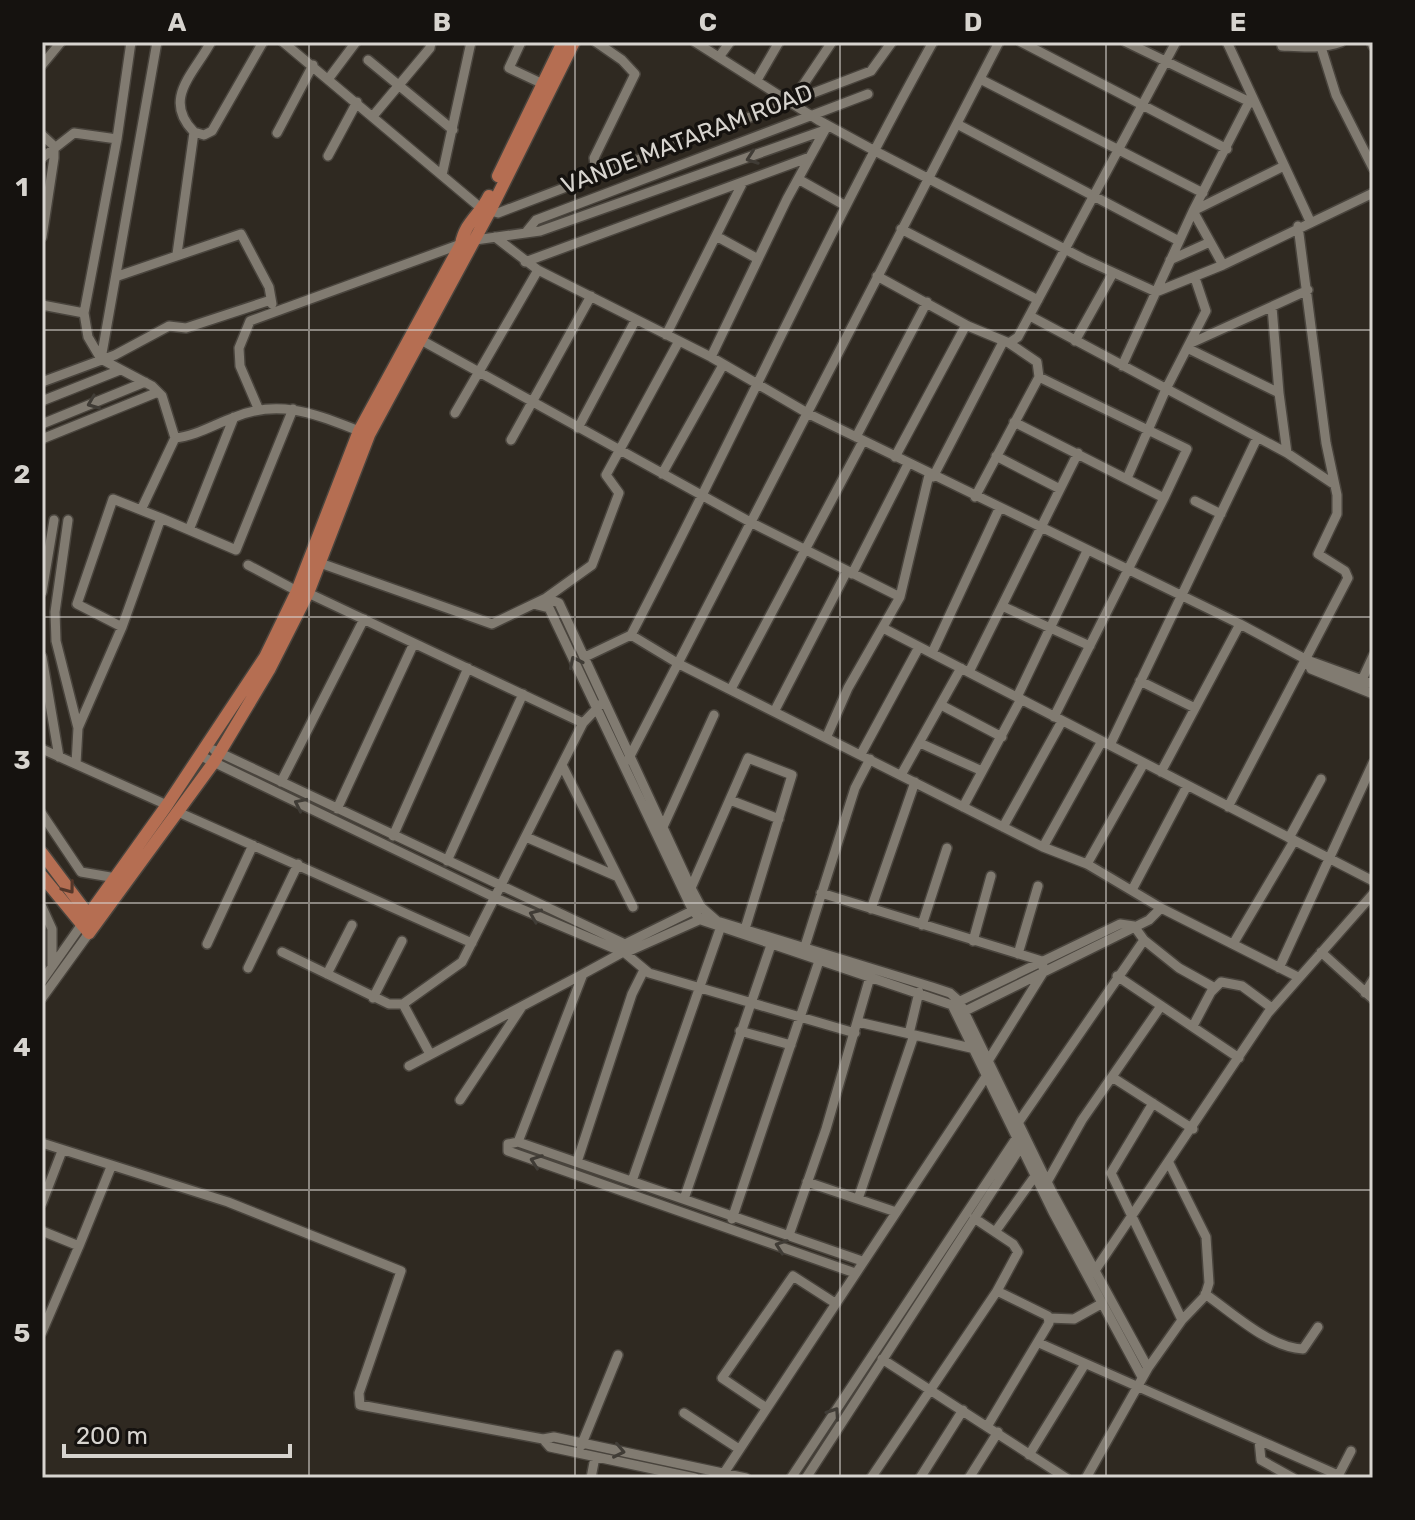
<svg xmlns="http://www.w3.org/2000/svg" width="1415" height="1520" font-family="Rubik,sans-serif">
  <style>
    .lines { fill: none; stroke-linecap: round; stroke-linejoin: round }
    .minor-casing { stroke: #49443d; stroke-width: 12 }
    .major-casing { stroke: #49443d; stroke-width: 15 }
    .minor { stroke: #817b71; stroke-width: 9 }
    .major { stroke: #b56e52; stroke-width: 12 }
    .oneway { stroke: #403c36 }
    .oneway2 { stroke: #55372a }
    .grid { fill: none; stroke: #d7d4cf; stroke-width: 2; stroke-opacity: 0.55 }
    .labels { text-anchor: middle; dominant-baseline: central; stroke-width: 7; stroke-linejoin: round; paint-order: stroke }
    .street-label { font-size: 24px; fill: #d7d4cf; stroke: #15120f }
    .neatline { fill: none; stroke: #d7d4cf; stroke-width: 3 }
    .grid-label { font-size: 26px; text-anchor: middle; font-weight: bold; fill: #d7d4cf }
  </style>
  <rect width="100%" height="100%" fill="#2f2921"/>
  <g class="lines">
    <g class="minor-casing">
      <path id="minor" d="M283 42 482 209 498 213 871 71 892 42
        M521 42 509 68 543 84
        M596 42 622 60 635 74 594 158 597 176
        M695 42 818 120 875 151 1084 259 1156 292 1223 265 1373 193
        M933 42C825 236 734 438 631 635L679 664 1043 847 1087 864 1161 908 1298 977
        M1021 42 1227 149
        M1126 42 1252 103
        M1227 42 1310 221
        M1281 42 1282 46C1302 47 1322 49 1341 42
        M1371 42 1373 46
        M1321 47 1336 95 1373 168
        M719 57 730 42
        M368 60 453 130
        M42 65 61 42
        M329 78 356 42
        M980 79 1203 193
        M757 80 779 42
        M793 100 832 42
        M373 116 430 48 431 42
        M957 124 1179 241
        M194 132C162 99 193 75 211 42
        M277 133 313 65
        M42 135 54 146V158L42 237
        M117 139 131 42
        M328 156 357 102
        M42 158 74 133 117 139 84 313
        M442 175 471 42
        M798 179 846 206
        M901 229 1038 300
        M527 231 536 220 868 94
        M716 236 758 259
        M495 237 538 270 711 357 809 414 1240 624 1307 660 1373 684
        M475 240 540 231 825 130
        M177 254 194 132 204 135 212 131 263 42
        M1170 260 1210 242
        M525 262 810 157
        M1223 265 1193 211 1284 166
        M118 276 241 234 269 287 272 304
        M877 276 968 326 1009 343 1037 362 1039 377 975 497
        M42 305 84 313 88 337 101 359 152 386 162 396 175 438 141 510
        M1272 307 1279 393
        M1030 316 1287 453 1332 483
        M666 335 743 182
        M421 340 752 523 900 597
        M1075 341 1113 273
        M1009 343 1018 337 1176 42
        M1189 344 1308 290
        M1187 348 1279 393 1287 453
        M711 357 787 199 826 128
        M101 359 157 42
        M1122 366 1193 211 1249 102
        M1039 377 1187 449 1164 498
        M42 382 115 355 169 326 186 328 271 300
        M42 401 120 370
        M258 408 240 366 239 348 250 321 461 244
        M455 413 538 270
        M1014 422 1164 498 1054 717
        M42 424 145 382
        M578 428 635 321
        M856 437 927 302
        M175 438C196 436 215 424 235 417 281 398 317 415 362 432
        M42 439 158 392
        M511 440 591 296
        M996 456 1060 489
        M895 457 966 325
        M662 474 723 365
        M1128 476 1166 389 1206 311 1195 278
        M933 477 1003 342
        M1195 501 1221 514
        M68 520 55 612 56 641 78 728
        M189 530 234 417
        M320 563 492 624 546 598 559 603 691 888 701 907 717 921 932 987 950 993 959 1001 1052 1192 1148 1368
        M248 565 297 591
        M852 574 908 464
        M42 592 54 520
        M308 593 583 723
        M546 598 592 565 619 493 606 475 679 341
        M537 605 549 608 693 911 701 920 952 1005 1053 1212 1142 1377
        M1002 606 1090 646
        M122 627 77 604 113 499 161 518
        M883 628 1373 881
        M932 653 999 509
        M42 657 59 757
        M585 657 631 635
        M1307 660 1311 669 1373 694
        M969 672 1078 453
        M1362 680 1373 656
        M1140 681 1195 708
        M731 689 863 441
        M1017 697 1087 551
        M941 705 1002 737
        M775 710 847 571
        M827 736 848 688 900 597 929 475
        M920 743 982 771
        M1110 745 1257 438
        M42 749 167 805
        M214 750 625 944 696 909
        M861 754 919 647
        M201 756 500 900 625 953 706 917
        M628 760 999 42
        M76 764 78 728 122 627 161 518 236 550 293 409
        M562 765 633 907
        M1161 772 1240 624
        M901 775 961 668
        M281 782 364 619
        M730 800 779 819
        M963 807 1021 699
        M1228 807 1348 578 1345 571 1318 554 1337 514V495L1326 443 1298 226
        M337 809 414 643
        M178 812 472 943
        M42 814 81 872 116 878
        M663 827 714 715
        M1003 827 1062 721
        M393 836 468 668
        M526 837 616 876
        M1289 838 1321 779
        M1043 847 1102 741
        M447 861 523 694
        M1087 864 1144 763
        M691 888 748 758 792 775 745 929
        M1132 890 1187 786
        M821 893 1042 961 1044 971 988 1061
        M42 907 52 929V966
        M871 909 915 782
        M922 925 947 848
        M1144 940 1179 968 1215 988
        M973 941 991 876
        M207 944 253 845
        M1233 944 1294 841
        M805 946 855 788 870 759
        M282 952 389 1004H403L462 962 583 723 601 704
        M1321 952 1373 999
        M625 953 649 973 855 1033
        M1018 954 1038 886
        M248 968 298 864
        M1279 968 1373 763
        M327 974 352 925
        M1117 976 1239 1058
        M42 981 82 924
        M1365 993 1373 980
        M42 998 89 933
        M373 998 402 941
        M403 1004 430 1054
        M954 1004 1120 924 1134 926 1144 940 1018 1123
        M959 1014 1149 920 1161 908
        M858 1022 971 1048
        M1193 1026 1211 992 1221 982 1242 986 1272 1008
        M740 1031 791 1045
        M909 1034 919 992
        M409 1066 583 974
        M1112 1077 1193 1129
        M460 1100 521 1008
        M1153 1103 1111 1173 1182 1320
        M518 1142 583 974 625 951
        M42 1143 228 1202 401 1271 359 1393 360 1405 543 1439 554 1437 746 1478
        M577 1162 632 994 644 970
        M632 1181 720 929
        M807 1182 896 1212
        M1047 1182 1082 1120 1161 1006
        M684 1199 771 945
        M858 1199 914 1035
        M42 1203 62 1151
        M974 1218 1013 1244 1018 1252 997 1291 1048 1316 1049 1323 988 1425
        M732 1219 819 961
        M42 1231 79 1246 111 1167
        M995 1232 1035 1176
        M789 1235 826 1129 870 977
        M1094 1272 1268 1013 1373 894
        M855 1273 508 1151V1144L518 1142 862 1261
        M1205 1294C1233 1313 1268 1347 1303 1349L1318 1327
        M1048 1318 1074 1319 1101 1304
        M42 1332 79 1246
        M1039 1343 1338 1475
        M882 1359 1066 1478
        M765 1407 722 1378 793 1276 835 1303
        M684 1413 739 1449
        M543 1439 550 1447 695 1478
        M1259 1440 1261 1460 1293 1478
        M581 1446 618 1355
        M1029 1455 1085 1364
        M722 1476 987 1075
        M591 1478 595 1457
        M791 1478 1017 1137
        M806 1478 1022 1145
        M871 1478 997 1291
        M920 1478 963 1410
        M969 1478 998 1432
        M1086 1478 1148 1368 1182 1320 1205 1296 1209 1283 1206 1237 1169 1163
        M1337 1478 1351 1451"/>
    </g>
    <g class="major-casing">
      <path id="major" d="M498 176 563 42
        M42 853 93 921
        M42 876 89 933 214 762 269 670 308 593 369 435 489 213 574 42
        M82 924 167 805 265 657 297 591 359 431 461 244C465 222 480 215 489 196"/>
    </g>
    <use href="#minor" class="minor"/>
    <use href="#major" class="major"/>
  </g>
  <defs><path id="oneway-chevron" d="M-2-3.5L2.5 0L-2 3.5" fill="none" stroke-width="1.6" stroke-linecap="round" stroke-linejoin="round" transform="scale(2)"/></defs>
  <g class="oneway">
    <use href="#oneway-chevron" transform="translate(752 158) rotate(160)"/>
    <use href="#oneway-chevron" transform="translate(93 403) rotate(158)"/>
    <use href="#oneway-chevron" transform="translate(575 662) rotate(-116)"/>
    <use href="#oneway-chevron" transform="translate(300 804) rotate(-154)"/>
    <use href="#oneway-chevron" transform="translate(535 915) rotate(-157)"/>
    <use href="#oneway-chevron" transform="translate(536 1161) rotate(-160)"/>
    <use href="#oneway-chevron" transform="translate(781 1246) rotate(-160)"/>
    <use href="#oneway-chevron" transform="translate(834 1413) rotate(-56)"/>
    <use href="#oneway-chevron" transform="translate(619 1451) rotate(12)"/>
  </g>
  <use class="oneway2" href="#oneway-chevron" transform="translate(69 888) rotate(53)"/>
  <path class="grid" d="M309 42V1478M575 42V1478M840 42V1478M1106 42V1478M42 330H1373M42 617H1373M42 903H1373M42 1190H1373"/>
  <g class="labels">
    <g class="street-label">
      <text transform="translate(687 139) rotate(-21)">VANDE MATARAM ROAD</text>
    </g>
  </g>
  <rect width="1415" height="1520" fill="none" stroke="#15120f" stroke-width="88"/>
  <path d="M64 1444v12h226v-12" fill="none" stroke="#d7d4cf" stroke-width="4"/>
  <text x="76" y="1444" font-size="24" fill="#d7d4cf" stroke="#15120f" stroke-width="6" paint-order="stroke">200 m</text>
  <rect x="44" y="44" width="1327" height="1432" class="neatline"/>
  <g class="grid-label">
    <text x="177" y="31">A</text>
    <text x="442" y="31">B</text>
    <text x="708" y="31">C</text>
    <text x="973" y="31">D</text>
    <text x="1238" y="31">E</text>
    <text x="22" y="196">1</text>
    <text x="22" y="483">2</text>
    <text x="22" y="769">3</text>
    <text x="22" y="1056">4</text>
    <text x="22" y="1342">5</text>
  </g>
</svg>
